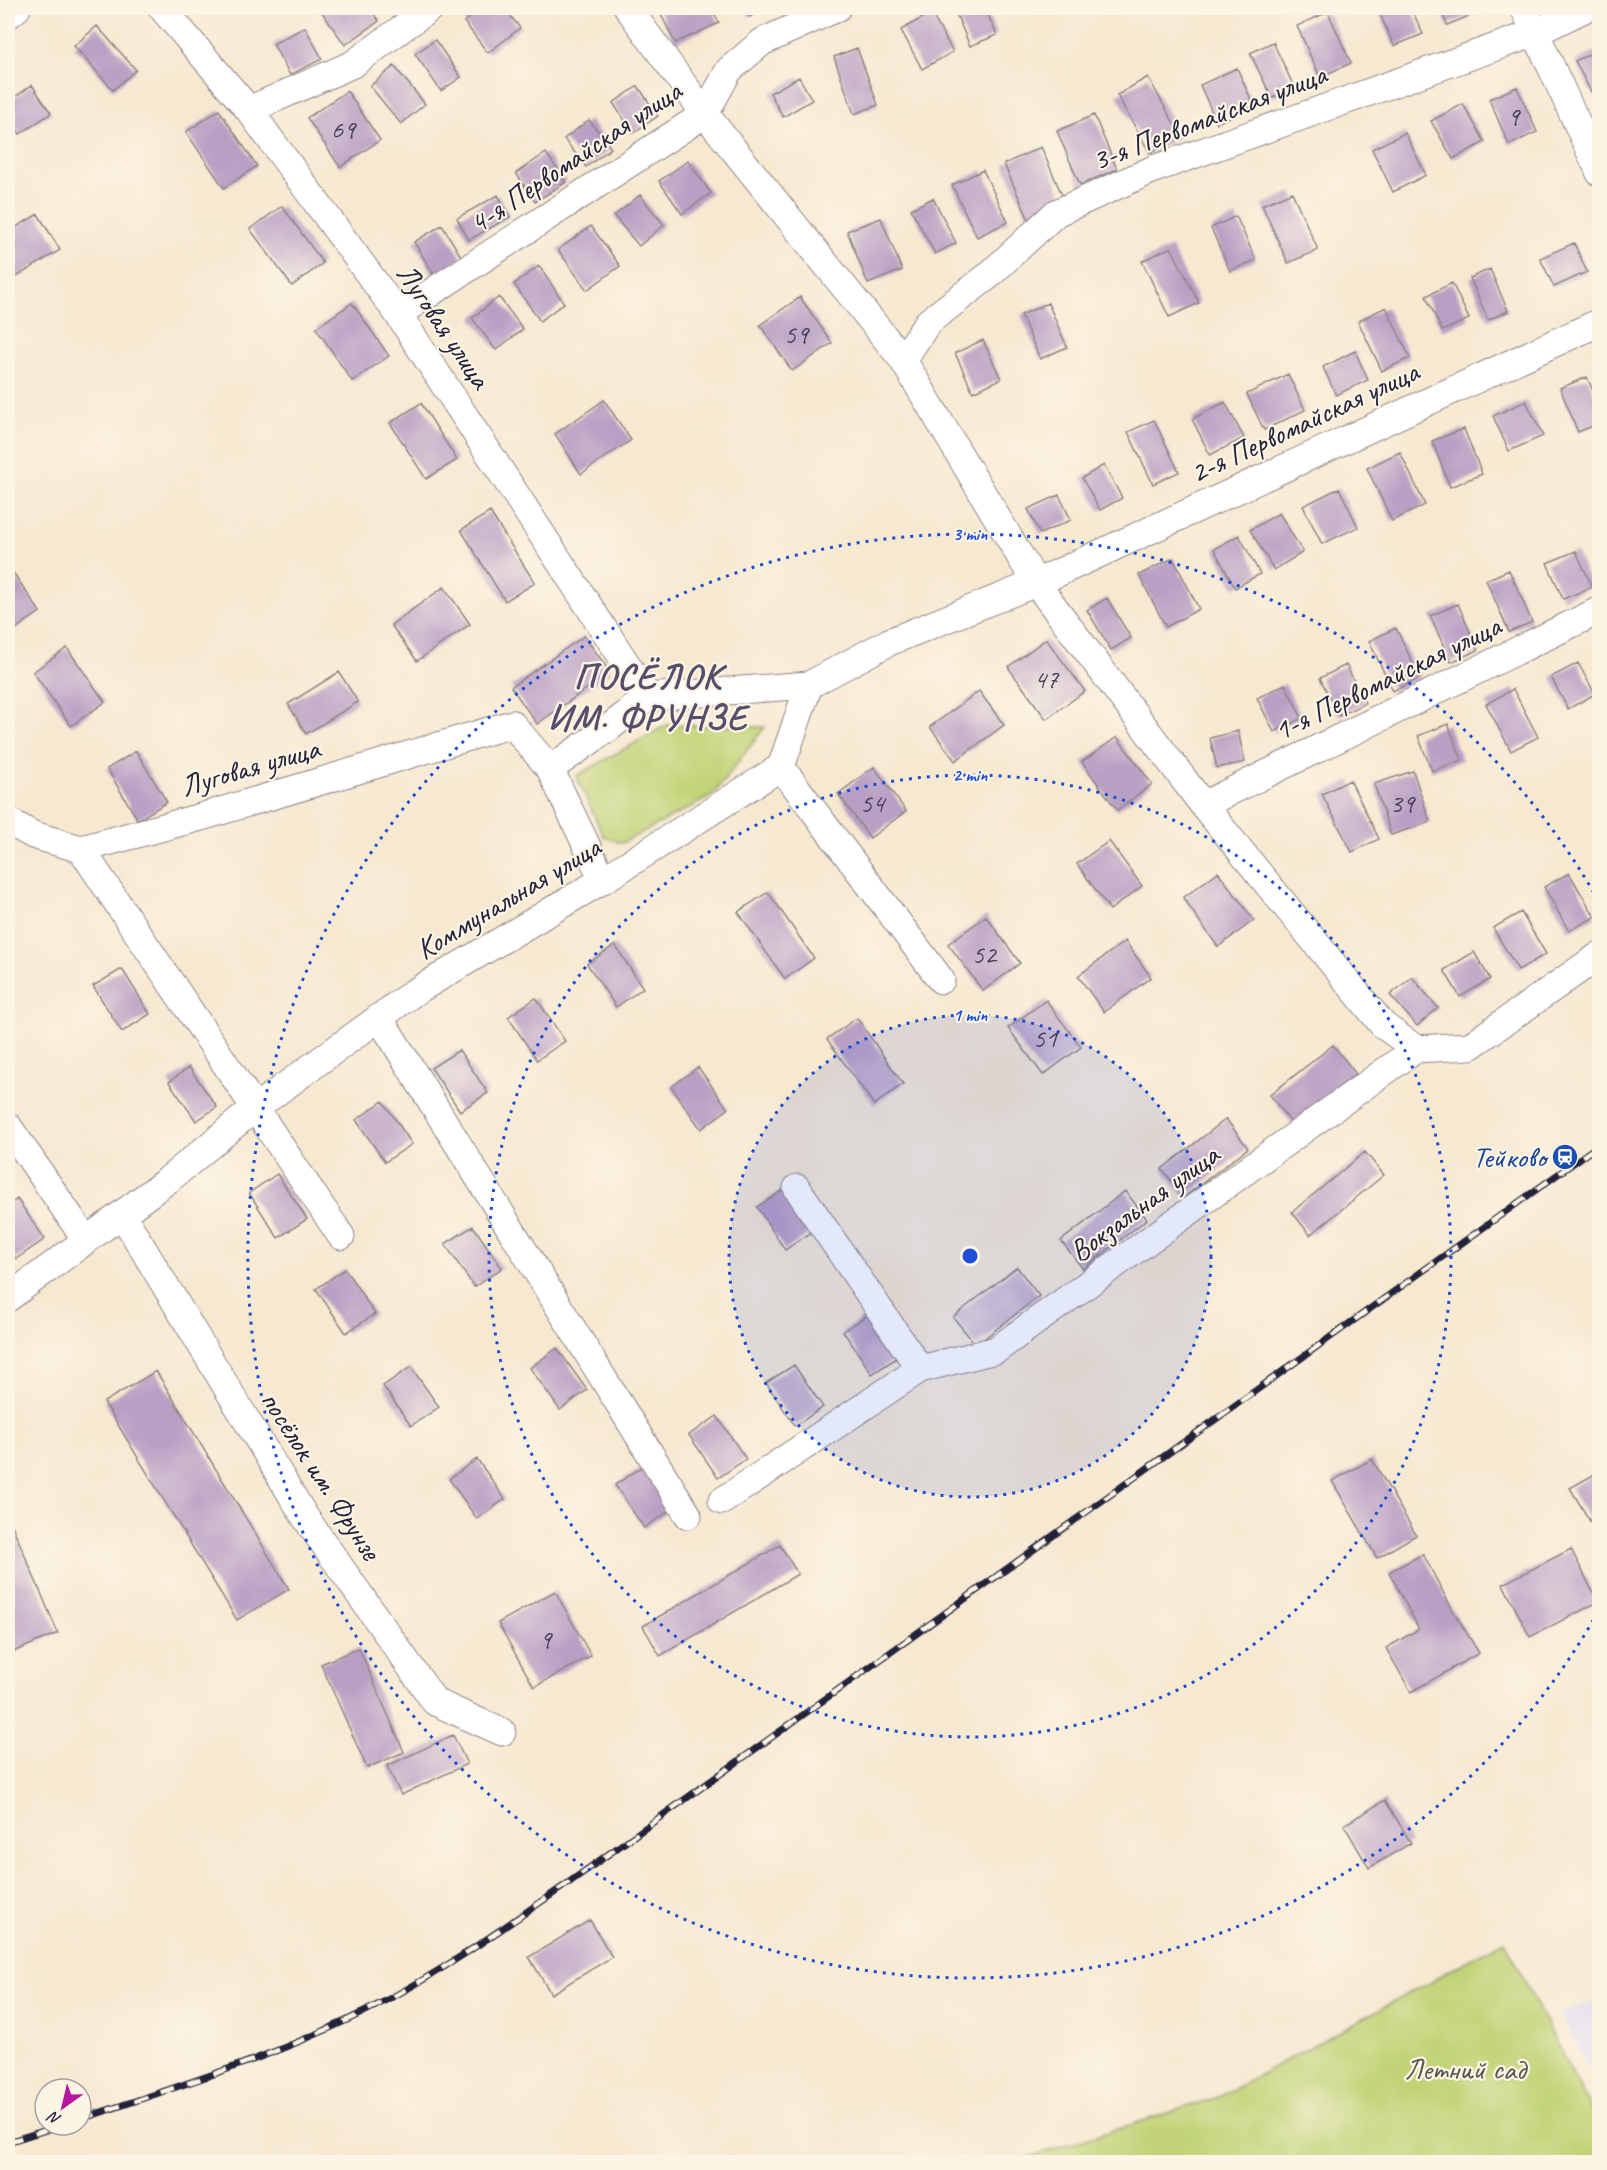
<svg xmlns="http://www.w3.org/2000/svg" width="1607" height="2170" font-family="Caveat,sans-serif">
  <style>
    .built { fill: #d9d7f7 }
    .green { fill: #c1d376; stroke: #727a58; stroke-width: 1.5 }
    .building { fill: #b99fc4 }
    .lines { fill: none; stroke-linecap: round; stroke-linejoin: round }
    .minor-casing { stroke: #8c8586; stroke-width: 29 }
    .minor { stroke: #fff; stroke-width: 27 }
    .rail-casing { stroke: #22223b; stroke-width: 7 }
    .rail { stroke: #fcf5e5; stroke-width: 4.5; stroke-dasharray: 14; stroke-linecap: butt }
    .ring { fill: none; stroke: #1d4ed8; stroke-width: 3; stroke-dasharray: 3 6 }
    .labels { text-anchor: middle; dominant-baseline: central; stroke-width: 4.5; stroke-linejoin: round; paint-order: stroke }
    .number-label { font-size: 27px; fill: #48415d }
    .street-label { font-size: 30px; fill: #22223b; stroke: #fcf5e5 }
    .transit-label { font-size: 30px; fill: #164399; stroke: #fcf5e5; text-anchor: end }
    .park-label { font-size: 30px; fill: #52574d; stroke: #fcf5e5 }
    .district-label { font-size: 36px; font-weight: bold; letter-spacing: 1.5px; fill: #574e6b; stroke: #fcf5e5 }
    .centre { fill: #1d4ed8; stroke: #fcf5e5; stroke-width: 3 }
    .ring-label { font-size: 18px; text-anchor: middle; font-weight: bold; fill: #1d4ed8; stroke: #fcf5e5; stroke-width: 4.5; stroke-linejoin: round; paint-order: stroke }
  </style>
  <rect width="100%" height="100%" fill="#fcf5e5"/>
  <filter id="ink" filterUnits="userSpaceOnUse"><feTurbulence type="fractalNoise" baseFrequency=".0167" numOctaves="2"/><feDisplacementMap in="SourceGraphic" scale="12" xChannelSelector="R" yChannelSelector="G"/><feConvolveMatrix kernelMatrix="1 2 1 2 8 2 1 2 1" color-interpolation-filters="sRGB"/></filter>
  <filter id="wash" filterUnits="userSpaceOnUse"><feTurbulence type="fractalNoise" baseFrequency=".008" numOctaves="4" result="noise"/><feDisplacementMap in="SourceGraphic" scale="24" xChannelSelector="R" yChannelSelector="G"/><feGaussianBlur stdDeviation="1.35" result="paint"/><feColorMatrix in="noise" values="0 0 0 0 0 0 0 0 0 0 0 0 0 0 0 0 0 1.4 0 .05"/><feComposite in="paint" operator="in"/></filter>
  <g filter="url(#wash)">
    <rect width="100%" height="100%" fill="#f7e8d0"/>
    <path class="built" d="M1599 2001H1600L1599 2088 1560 2013Z"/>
    <path class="green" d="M667 725 765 727 712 796 622 843 604 837 576 776Z
      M1504 1941 1599 2126V2162H1014L1221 2096Z"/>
    <g id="blocks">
      <path class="building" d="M326 8H369L379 21 345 45 321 11Z
        M483 8H504L520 28 488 53 464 22Z
        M658 8H712L719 23 675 43Z
        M744 8H766L749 17Z
        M957 8H985L997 35 970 46 954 9Z
        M1377 8H1411L1423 34 1394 46Z
        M1440 8H1471L1474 14 1447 25Z
        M1328 12 1351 63 1320 77 1297 26Z
        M931 13 953 52 922 69 901 30Z
        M97 26 136 70 113 90 74 46Z
        M305 27 322 59 290 75 273 44Z
        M435 40 461 77 441 91 415 54Z
        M1273 42 1294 87 1272 98 1250 53Z
        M857 48 878 105 854 114 834 57Z
        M1600 49V87L1591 92 1575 61Z
        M394 66 425 104 401 124 370 86Z
        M1237 68 1254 106 1217 123 1200 85Z
        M799 77 812 100 783 117 770 93Z
        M1148 77 1181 136 1150 153 1117 95Z
        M32 85 51 113 20 134 8 116V102Z
        M638 86 658 116 633 133 613 103Z
        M1517 87 1537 132 1509 145 1489 99Z
        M347 91 380 140 340 167 307 118Z
        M1463 104 1485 142 1453 159 1431 121Z
        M219 110 257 166 224 188 186 132Z
        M1094 115 1117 169 1080 185 1057 131Z
        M589 120 611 148 586 167 564 139Z
        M1405 133 1426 175 1393 192 1372 149Z
        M1041 147 1066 204 1029 220 1004 164Z
        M546 153 566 182 535 202 516 173Z
        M688 161 711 193 682 214 659 181Z
        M983 170 1008 222 977 237 952 185Z
        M1292 192 1318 250 1288 263 1262 205Z
        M498 195 510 217 469 240 457 218Z
        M640 195 664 225 639 246 614 216Z
        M933 198 956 243 935 254 911 209Z
        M282 206 323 263 292 286 250 229Z
        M38 214 60 250 8 282V232Z
        M1236 216 1256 260 1230 271 1211 228Z
        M881 218 902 270 868 284 847 231Z
        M442 225 462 258 434 275 414 242Z
        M591 226 620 266 587 290 558 250Z
        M1574 243 1587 272 1554 287 1540 258Z
        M1171 247 1199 303 1169 317 1142 261Z
        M539 266 564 303 540 321 514 284Z
        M1490 269 1508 311 1488 320 1470 278Z
        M1452 283 1469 319 1442 331 1426 296Z
        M499 297 523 329 496 350 472 318Z
        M800 297 832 343 792 371 760 325Z
        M352 303 389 356 352 381 316 328Z
        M1048 303 1067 347 1040 359 1021 315Z
        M1386 307 1410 358 1382 371 1358 321Z
        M983 340 1001 379 973 392 955 353Z
        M1355 351 1368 380 1336 395 1323 367Z
        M1288 374 1305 410 1264 430 1247 394Z
        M1587 377 1600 407V423L1578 432 1560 388Z
        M604 400 631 440 581 474 555 434Z
        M1526 401 1543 436 1509 451 1493 416Z
        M1225 402 1244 438 1210 455 1192 419Z
        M421 403 457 460 426 479 390 423Z
        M1154 420 1179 472 1153 484 1128 432Z
        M1464 429 1482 474 1450 487 1432 441Z
        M1400 452 1425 505 1392 521 1367 468Z
        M1104 465 1122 498 1100 510 1082 478Z
        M1339 488 1358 527 1322 544 1303 506Z
        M1059 495 1071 520 1040 534 1028 509Z
        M490 512 535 583 505 601 461 530Z
        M1279 513 1303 552 1274 570 1250 530Z
        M1239 535 1260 574 1235 588 1214 549Z
        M1576 551 1592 587 1563 599 1547 563Z
        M1173 558 1199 609 1166 627 1139 575Z
        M8 565 40 612 8 634Z
        M1509 570 1532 622 1509 632 1486 580Z
        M444 587 470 624 417 661 391 625Z
        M1107 598 1131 638 1111 650 1087 610Z
        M1458 604 1478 650 1451 662 1430 616Z
        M1396 628 1420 678 1393 691 1369 641Z
        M584 636 610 672 537 724 511 687Z
        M1046 639 1085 691 1046 719 1008 667Z
        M67 648 105 702 71 726 33 672Z
        M1578 663 1595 694 1568 709 1551 677Z
        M1346 665 1365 703 1339 716 1320 678Z
        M339 672 358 702 306 734 288 704Z
        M1285 684 1302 718 1274 732 1257 698Z
        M1513 689 1538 737 1511 751 1486 704Z
        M979 691 1004 725 955 761 930 727Z
        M1448 724 1462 760 1432 771 1418 736Z
        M1238 731 1245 762 1217 768 1210 738Z
        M1117 737 1152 784 1117 810 1082 762Z
        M136 751 167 802 138 820 107 769Z
        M874 767 906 811 870 838 838 794Z
        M1413 771 1430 822 1391 835 1374 784Z
        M1350 780 1379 839 1352 852 1322 794Z
        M1109 841 1142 886 1110 910 1077 864Z
        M1218 872 1254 920 1218 947 1183 898Z
        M1569 873 1595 917 1569 931 1544 887Z
        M768 892 814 958 785 979 738 912Z
        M1521 912 1546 954 1518 970 1493 928Z
        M986 916 1020 963 983 991 948 944Z
        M1125 941 1151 977 1104 1012 1078 976Z
        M615 945 643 988 616 1007 587 964Z
        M1474 952 1490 979 1460 997 1444 970Z
        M122 969 150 1014 122 1032 93 986Z
        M1412 977 1438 1008 1417 1026 1390 995Z
        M536 998 565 1041 537 1060 508 1017Z
        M1046 1000 1081 1047 1043 1075 1008 1028Z
        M857 1018 903 1084 874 1105 827 1039Z
        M1333 1045 1356 1074 1292 1124 1270 1095Z
        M459 1050 488 1093 460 1111 431 1068Z
        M189 1067 217 1107 196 1121 169 1082Z
        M698 1067 728 1109 701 1129 671 1087Z
        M383 1101 412 1144 385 1162 356 1120Z
        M1226 1119 1248 1148 1184 1197 1162 1169Z
        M1365 1152 1384 1175 1310 1235 1292 1212Z
        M277 1174 307 1219 278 1238 249 1193Z
        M784 1189 813 1231 785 1250 757 1207Z
        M1125 1191 1147 1219 1083 1269 1061 1241Z
        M17 1199 45 1239 16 1259 8 1246V1206Z
        M473 1226 502 1268 474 1287 445 1244Z
        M1017 1267 1039 1296 976 1345 953 1317Z
        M345 1269 375 1314 346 1333 316 1289Z
        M871 1313 900 1356 872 1374 843 1331Z
        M557 1348 587 1390 560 1410 530 1368Z
        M794 1365 823 1407 795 1426 766 1383Z
        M411 1367 439 1407 411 1426 383 1386Z
        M156 1371 289 1589 237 1620 104 1402Z
        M717 1416 746 1459 718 1478 689 1435Z
        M477 1459 505 1499 477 1519 449 1479Z
        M1372 1459 1416 1535 1377 1558 1332 1481Z
        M643 1466 672 1509 644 1528 615 1485Z
        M1600 1471V1538L1570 1488Z
        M8 1516 58 1633 8 1654Z
        M780 1545 798 1574 660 1656 643 1626Z
        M1571 1549 1598 1602 1530 1637 1503 1584Z
        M1423 1554 1452 1609 1479 1653 1411 1692 1386 1648 1419 1629 1389 1572Z
        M555 1591 591 1656 534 1687 498 1623Z
        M359 1648 404 1752 367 1768 321 1664Z
        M453 1735 467 1764 401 1795 387 1766Z
        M1385 1800 1411 1843 1369 1868 1344 1825Z
        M590 1920 612 1957 551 1994 529 1957Z"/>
    </g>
  </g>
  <g filter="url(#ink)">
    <use href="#blocks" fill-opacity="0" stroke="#8c8586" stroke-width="1.5"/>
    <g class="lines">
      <g class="minor-casing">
        <path id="minor" d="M162 8 249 110 398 314 648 697
          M628 8 705 114 903 360 1036 583 1203 805 1383 1025 1416 1049
          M1524 8 1600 173
          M8 15 17 8
          M249 110 353 64 430 8
          M398 314 705 114 729 70 762 42 837 8
          M903 360 928 322 987 277 1056 213 1154 169 1535 33 1586 8
          M781 767 941 980
          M550 769 610 727 648 697 809 685
          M1203 805 1600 610
          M8 821 33 835 81 849 201 817 512 724 550 769 603 880
          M81 849 341 1236
          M379 1017 688 1515
          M8 1126 86 1240
          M797 1188 920 1369
          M122 1214 305 1517 435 1702 502 1732
          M8 1298 168 1180 255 1108 413 993 603 880 781 767 809 685 889 642 1036 583 1600 322
          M722 1501 920 1369 996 1350 1416 1049 1470 1046 1600 955"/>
      </g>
      <use href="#minor" class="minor"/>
      <g class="rail-casing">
        <path id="rail" d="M81 2119C185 2084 290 2052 387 2000 449 1967 506 1926 564 1886L1600 1144
          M8 2142 62 2125"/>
      </g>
      <use href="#rail" class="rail"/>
    </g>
  </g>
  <circle cx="970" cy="1256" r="241" fill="#1d4ed8" fill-opacity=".12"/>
  <g class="ring">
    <circle cx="970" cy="1256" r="241"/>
    <circle cx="970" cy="1256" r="481"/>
    <path d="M1598 1612A722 722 0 1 1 1598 900"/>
  </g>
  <defs>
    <g id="station-disc" transform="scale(1.35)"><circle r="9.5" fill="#1a4fb4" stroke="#fcf5e5"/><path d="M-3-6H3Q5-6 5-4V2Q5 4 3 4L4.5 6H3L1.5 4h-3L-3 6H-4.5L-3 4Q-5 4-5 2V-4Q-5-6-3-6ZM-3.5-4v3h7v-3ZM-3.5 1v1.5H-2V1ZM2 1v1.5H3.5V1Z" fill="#fff"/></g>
  </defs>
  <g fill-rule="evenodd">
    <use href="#station-disc" x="1565" y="1157"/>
  </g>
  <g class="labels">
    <g class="number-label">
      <text x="1513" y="116">9</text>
      <text x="343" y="129">69</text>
      <text x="796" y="334">59</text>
      <text x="1046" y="679">47</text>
      <text x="872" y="803">54</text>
      <text x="1402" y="803">39</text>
      <text x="984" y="954">52</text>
      <text x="1045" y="1038">51</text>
      <text x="545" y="1639">9</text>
    </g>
    <g class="street-label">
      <text transform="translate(1209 117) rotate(-21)">3-я Первомайская улица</text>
      <text transform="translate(575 157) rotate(-34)">4-я Первомайская улица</text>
      <text transform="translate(444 326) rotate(56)">Луговая улица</text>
      <text transform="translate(1304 422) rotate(-25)">2-я Первомайская улица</text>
      <text transform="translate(1387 678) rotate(-26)">1-я Первомайская улица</text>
      <text transform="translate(250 767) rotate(-16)">Луговая улица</text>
      <text transform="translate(508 898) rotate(-31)">Коммунальная улица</text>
      <text transform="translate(1144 1203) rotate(-36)">Вокзальная улица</text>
      <text transform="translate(321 1475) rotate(57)">посёлок им. Фрунзе</text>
    </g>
    <g class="transit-label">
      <text x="1546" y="1157">Тейково</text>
    </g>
    <g class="park-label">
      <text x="1465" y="2069">Летний сад</text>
    </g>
    <g class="district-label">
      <text x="648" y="676">ПОСЁЛОК<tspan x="648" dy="41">ИМ. ФРУНЗЕ</tspan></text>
    </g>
  </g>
  <circle cx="970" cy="1256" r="9" class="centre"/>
  <g class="ring-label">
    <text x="970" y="540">3 min</text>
    <text x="970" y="781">2 min</text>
    <text x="970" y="1021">1 min</text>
  </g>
  <rect width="1607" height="2170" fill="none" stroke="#fcf5e5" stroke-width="30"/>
  <g transform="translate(63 2107) rotate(214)"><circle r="28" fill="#fcf5e5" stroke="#a5a1a1" stroke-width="1.5"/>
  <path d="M0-4.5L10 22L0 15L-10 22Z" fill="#b5179e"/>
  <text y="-9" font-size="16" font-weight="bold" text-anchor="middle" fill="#22223b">N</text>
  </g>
</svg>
